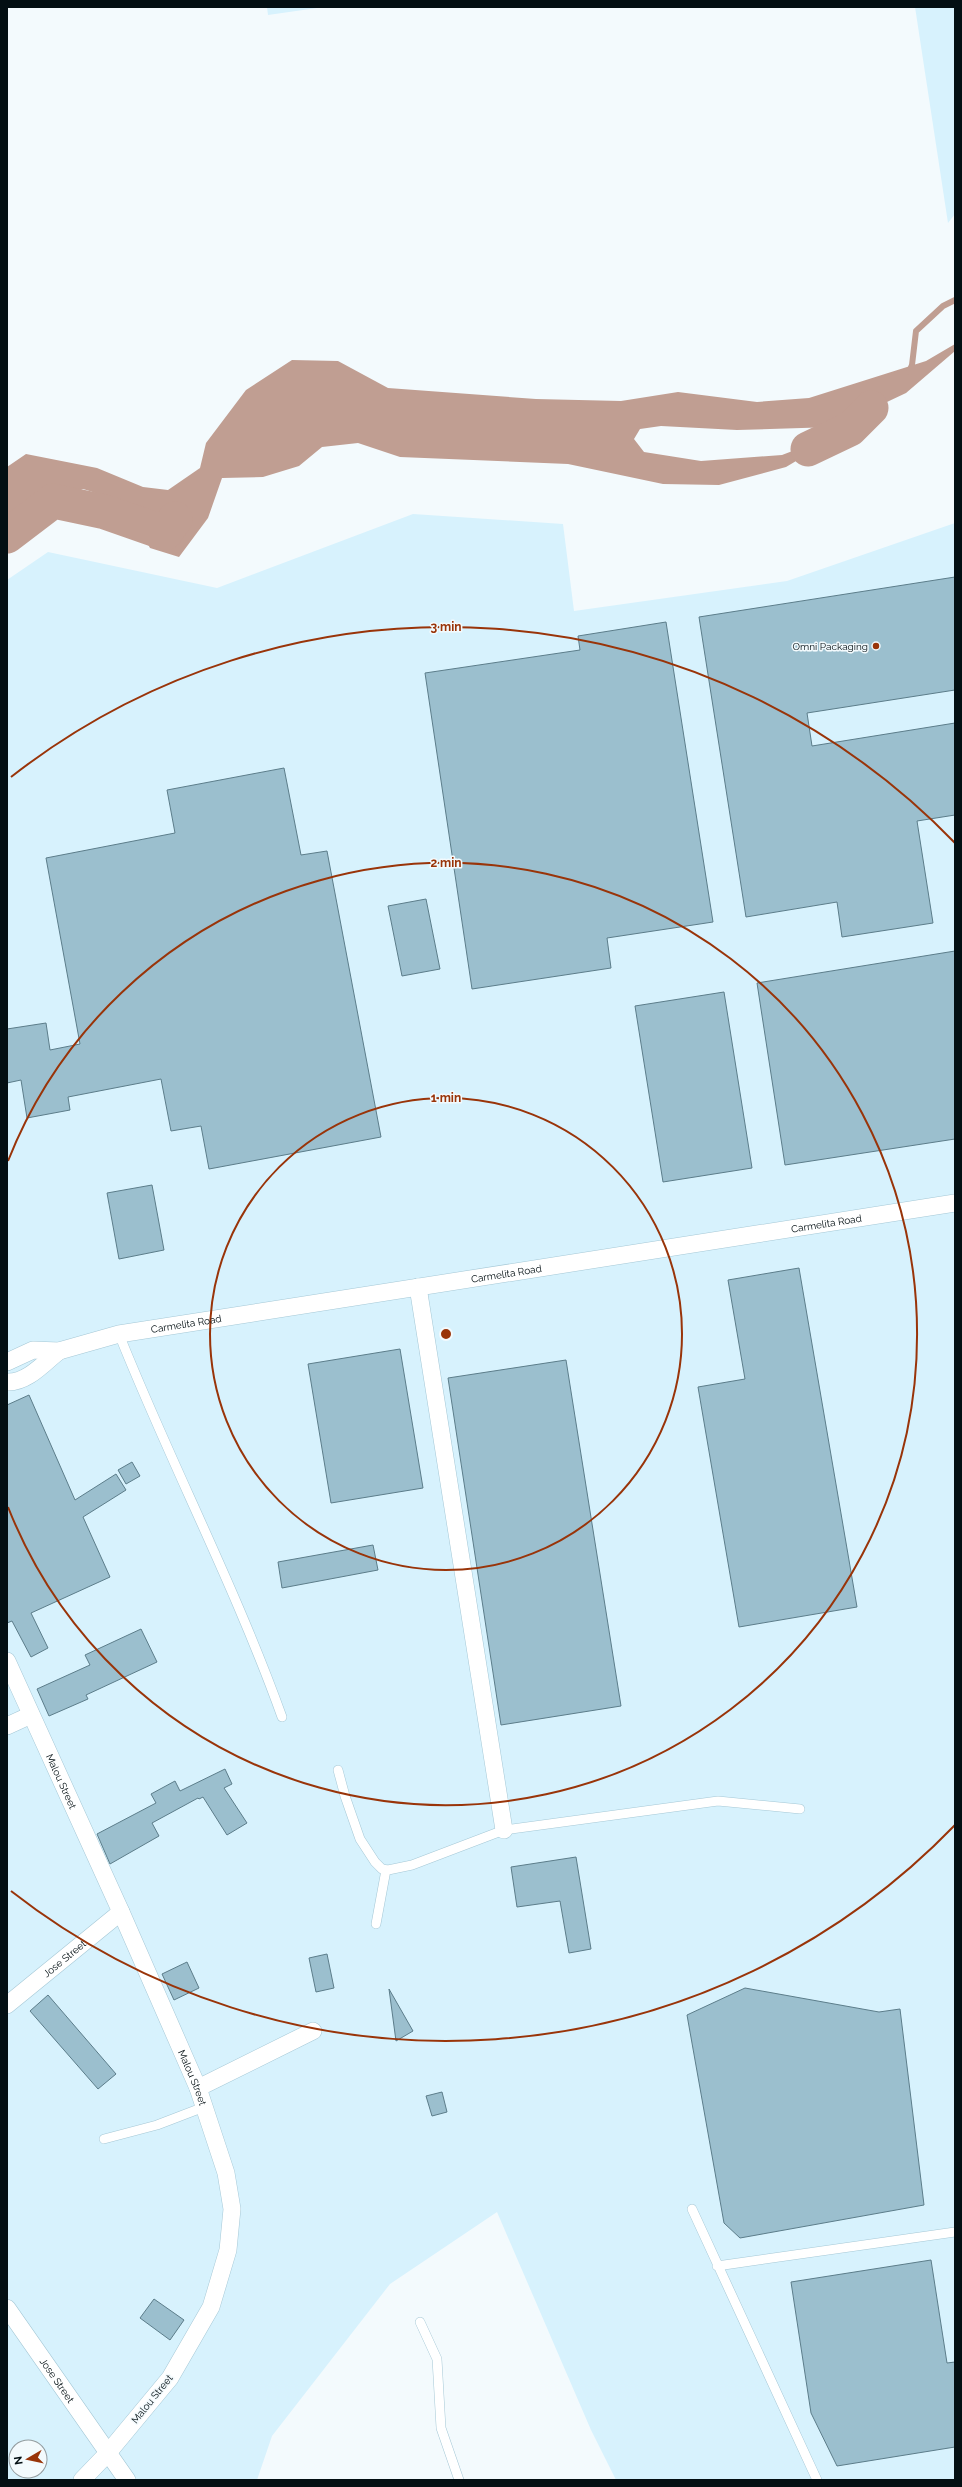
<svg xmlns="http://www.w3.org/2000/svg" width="962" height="2487" font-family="Raleway,sans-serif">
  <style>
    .built { fill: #d7f2fd; fill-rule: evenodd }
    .water { fill: #c09e92 }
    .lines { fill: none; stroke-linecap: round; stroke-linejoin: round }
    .stream { stroke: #c09e92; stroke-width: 6 }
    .river { stroke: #c09e92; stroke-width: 35 }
    .building { fill: #9bbfce; stroke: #5c7d8a }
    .service-casing { stroke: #a5c8d6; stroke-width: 10 }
    .minor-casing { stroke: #a5c8d6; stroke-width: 18 }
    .service { stroke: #fff; stroke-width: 9 }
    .minor { stroke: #fff; stroke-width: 17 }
    .ring { fill: none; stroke: #993409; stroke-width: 2 }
    .poi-dot { fill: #993409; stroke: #f3fafd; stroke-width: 1.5 }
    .labels { text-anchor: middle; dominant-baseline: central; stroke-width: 3; stroke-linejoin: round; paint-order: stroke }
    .poi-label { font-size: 10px; fill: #030f13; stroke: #f3fafd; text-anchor: end }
    .street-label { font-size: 10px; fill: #030f13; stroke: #f3fafd }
    .centre { fill: #993409; stroke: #f3fafd; stroke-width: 2 }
    .ring-label { font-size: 12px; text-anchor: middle; font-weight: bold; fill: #993409; stroke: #f3fafd; stroke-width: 3; stroke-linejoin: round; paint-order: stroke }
  </style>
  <rect width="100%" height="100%" fill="#f3fafd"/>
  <path class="built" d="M267 7H324L268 15Z
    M915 7H955V214L948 223Z
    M413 514 563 524 574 611 787 581 955 523V2480H616L591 2430 497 2212 390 2284 272 2436 257 2480H7V580L48 552 217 588ZM16 2447H40V2471H16Z"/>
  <path class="water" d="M955 344V351L906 393 834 427 737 430 661 426 640 429 634 439 644 452 701 461 782 455 850 429 786 467 719 485 663 484 568 464 400 457 358 443 322 447 299 466 263 477 222 478 208 518 179 557 150 548C129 509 127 502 83 489L7 520V467L26 454 97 468 143 487 168 490 200 468 206 443 246 390 292 360 338 361 388 388 536 399 621 401 678 392 757 402 809 398 926 361Z"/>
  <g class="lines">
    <path class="stream" d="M909 372 912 365 916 331 943 306 955 300"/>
    <path class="river" d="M808 449 850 429 871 408
      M7 536 53 501 105 512 165 533 175 519"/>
  </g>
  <path class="building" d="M955 577V690L807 713 812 746 955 723V815L917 821 933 923 842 937 837 902 746 917 699 617Z
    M666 622 713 922 607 938 611 968 472 989 425 673 580 650 578 636Z
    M284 768 301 855 327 851 381 1137 209 1169 201 1126 171 1131 161 1079 68 1097 70 1110 27 1118 21 1080 7 1083V1029L46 1023 50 1050 80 1044 46 858 175 833 167 790Z
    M426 899 440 969 402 976 388 906Z
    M955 951V1139L785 1165 757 983Z
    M724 992 752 1168 663 1182 635 1006Z
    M152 1185 164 1250 119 1259 107 1193Z
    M799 1268 857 1607 739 1627 698 1387 745 1379 728 1280Z
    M400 1349 423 1488 331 1503 308 1364Z
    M566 1360 621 1706 501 1725 448 1378Z
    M29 1395 75 1500 116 1474 126 1490 83 1517 110 1577 31 1613 48 1648 31 1657 12 1621 7 1623V1405Z
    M132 1462 140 1476 126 1484 118 1470Z
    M373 1545 378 1570 282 1588 278 1562Z
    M141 1629 157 1662 86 1695 88 1699 49 1716 37 1689 90 1665 85 1655Z
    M225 1769 232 1784 224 1788 247 1823 227 1835 203 1797 199 1799 198 1798 152 1823 159 1836 110 1864 97 1834 156 1803 151 1794 175 1781 180 1791Z
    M576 1857 591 1949 569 1953 560 1901 517 1907 511 1867Z
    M327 1954 334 1988 316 1992 309 1958Z
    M187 1962 199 1988 174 2000 162 1974Z
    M745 1988 879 2012 900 2009 924 2205 740 2238 724 2223 687 2015Z
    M389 1989 413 2031 396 2041Z
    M48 1995 116 2074 98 2089 30 2011Z
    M442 2092 447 2112 432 2116 426 2096Z
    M931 2260 947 2363 955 2362V2447L837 2466 811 2413 791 2282Z
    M154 2299 184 2320 170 2340 140 2318Z"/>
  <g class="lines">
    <g class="service-casing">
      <path id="service" d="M119 1334C170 1462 235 1586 282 1717
        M338 1770 345 1796 360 1839 375 1862 382 1869 388 1870 412 1865 504 1830 718 1801 800 1809
        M376 1924 386 1870
        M104 2139 157 2125 204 2107
        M692 2209 817 2480
        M717 2266 955 2232
        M420 2322 437 2359 441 2428 459 2480"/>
    </g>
    <g class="minor-casing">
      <g id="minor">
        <path d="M418 1287 504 1830"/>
        <path id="s1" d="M7 1362 33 1350 59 1351 119 1334 955 1203"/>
        <path d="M7 1382C27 1383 44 1363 59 1351"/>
        <path id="s2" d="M7 1661 121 1912 198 2088 226 2173 232 2209 228 2250 211 2307 170 2378 107 2454 82 2480"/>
        <path d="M7 1726 31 1715"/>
        <path id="s3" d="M7 2005 121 1912"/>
        <path d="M198 2088 313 2031"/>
        <path id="s4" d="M7 2308 127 2480"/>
      </g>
    </g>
    <use href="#service" class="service"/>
    <use href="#minor" class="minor"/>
  </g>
  <g class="ring">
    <circle cx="446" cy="1334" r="236"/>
    <path d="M8 1161A471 471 0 1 1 8 1507"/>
    <path d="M955 1825A707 707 0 0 1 11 1891M11 777A707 707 0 0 1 955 843"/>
  </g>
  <circle class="poi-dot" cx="876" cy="646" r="4"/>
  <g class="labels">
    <g class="poi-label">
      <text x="868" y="646">Omni Packaging</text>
    </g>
    <g class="street-label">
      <text stroke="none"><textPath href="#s1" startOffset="833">Carmelita Road</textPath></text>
      <text stroke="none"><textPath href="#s1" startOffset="509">Carmelita Road</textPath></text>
      <text stroke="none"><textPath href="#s1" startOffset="185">Carmelita Road</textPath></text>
      <text stroke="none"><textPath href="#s2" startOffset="132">Malou Street</textPath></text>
      <text stroke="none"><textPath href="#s3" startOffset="74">Jose Street</textPath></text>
      <text stroke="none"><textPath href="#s2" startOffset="456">Malou Street</textPath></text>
      <text stroke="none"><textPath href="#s4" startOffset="88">Jose Street</textPath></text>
      <text transform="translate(152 2399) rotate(-51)">Malou Street</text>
    </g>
  </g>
  <circle cx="446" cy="1334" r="6" class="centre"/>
  <g class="ring-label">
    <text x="446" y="631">3 min</text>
    <text x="446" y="867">2 min</text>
    <text x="446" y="1102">1 min</text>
  </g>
  <rect width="962" height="2487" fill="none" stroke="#030f13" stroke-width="16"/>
  <g transform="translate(28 2459) rotate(261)"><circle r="19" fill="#f3fafd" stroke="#939c9f"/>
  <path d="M0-3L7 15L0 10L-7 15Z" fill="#993409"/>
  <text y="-6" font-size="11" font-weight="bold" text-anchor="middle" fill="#030f13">N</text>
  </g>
</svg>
